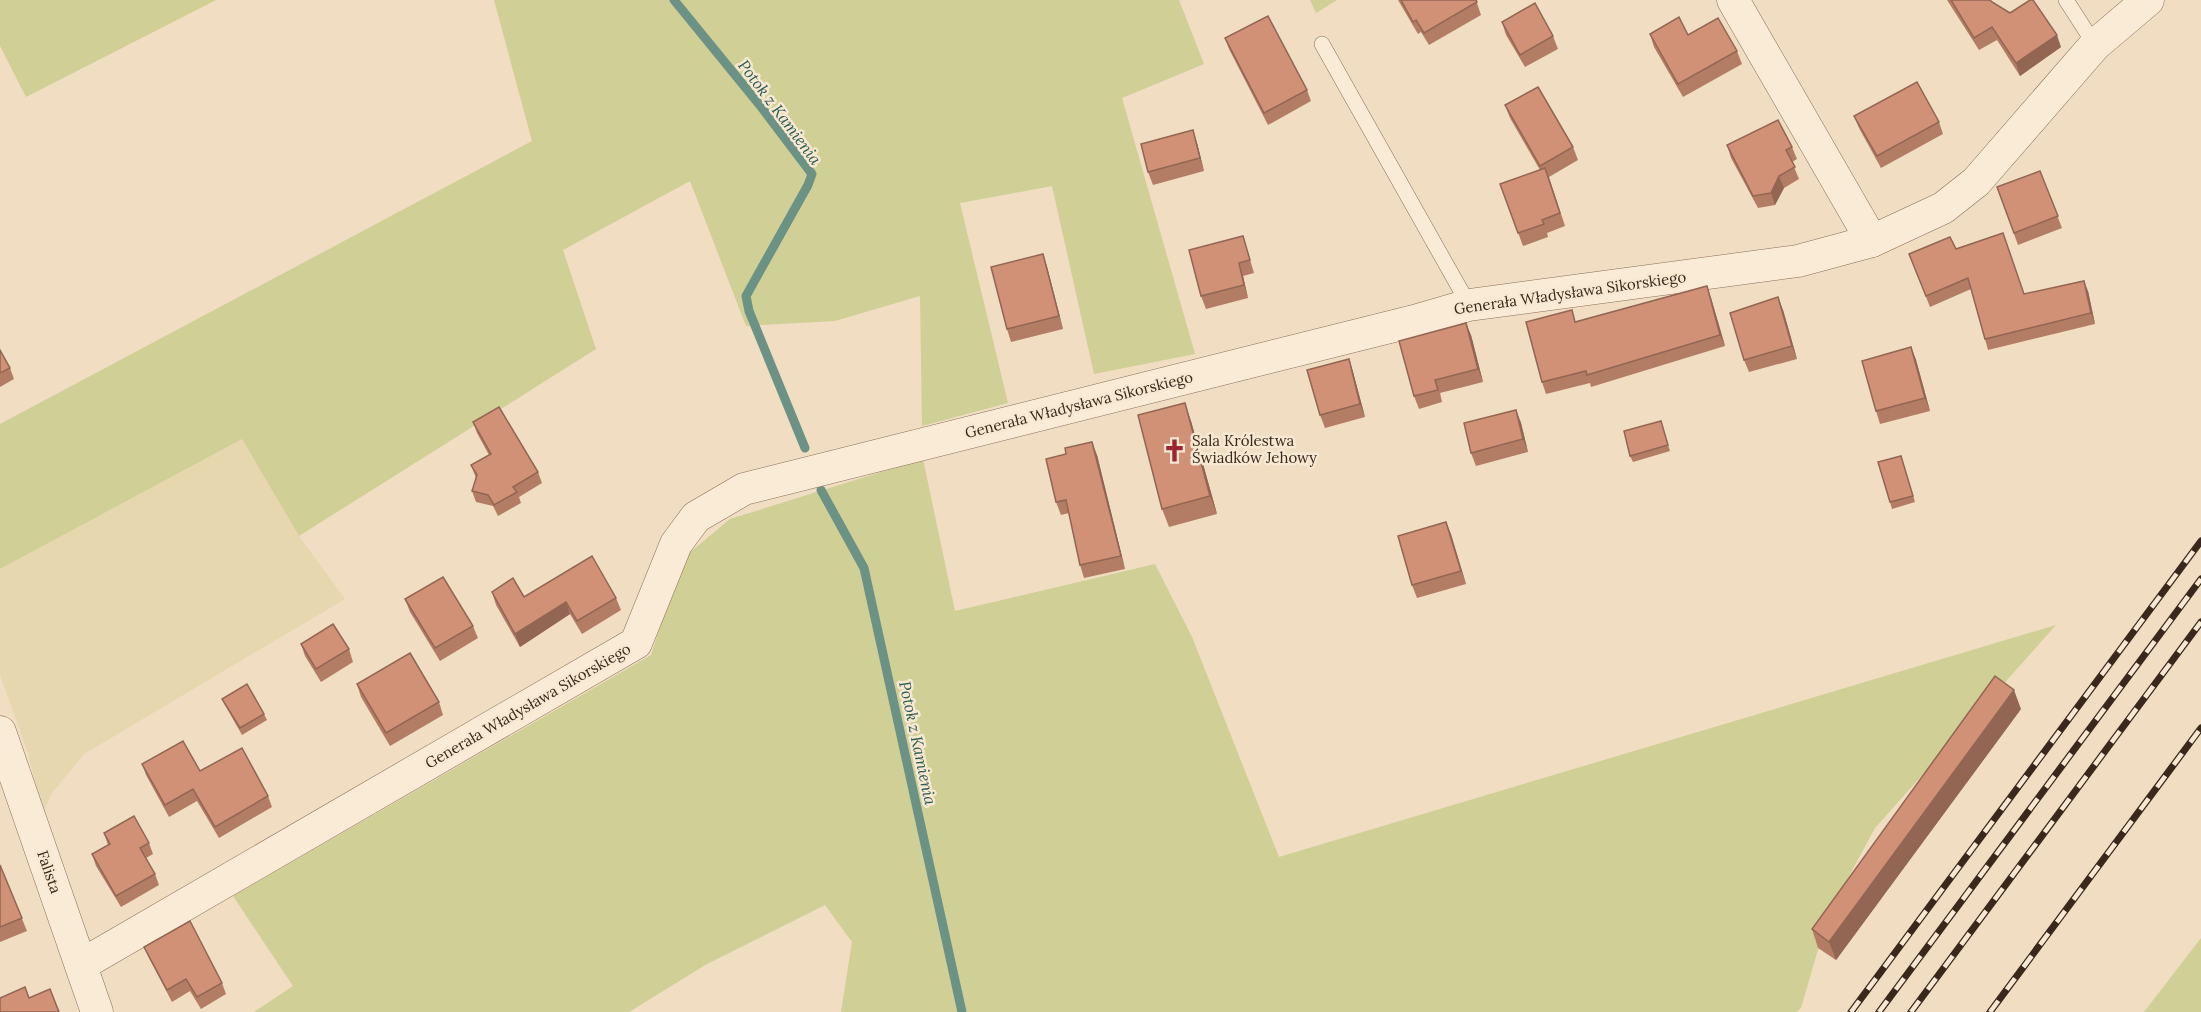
<svg xmlns="http://www.w3.org/2000/svg" width="2201" height="1012" viewBox="0 0 2201 1012" font-family="Lora,serif">
<style>
.farmland{fill:#e6d7af}
.green{fill:#cfcf96}
.lines{fill:none;stroke-linecap:round;stroke-linejoin:round}
.stream{stroke:#6b9284;stroke-width:9}
.lane-casing{stroke:#8b6e58;stroke-width:16}
.street-casing{stroke:#8b6e58;stroke-width:33}
.lane{stroke:#faebd6;stroke-width:15}
.street{stroke:#faebd6;stroke-width:32}
.rail-casing{stroke:#3a281d;stroke-width:7}
.rail{stroke:#f7e8d2;stroke-width:4.5;stroke-dasharray:14;stroke-linecap:butt}
.wall{fill:#b37d65}
.shaded-wall{fill:#926653}
.building{fill:#d09176;stroke:#926653;stroke-width:1.5}
.labels{text-anchor:middle;stroke-width:5;stroke-linejoin:round;paint-order:stroke}
.street-label{font-size:15px;fill:#3a281d;stroke:#f7e8d2}
.poi-label{font-size:15px;fill:#3a281d;stroke:#f7e8d2;text-anchor:start}
.water-label{font-size:16px;font-style:italic;fill:#2c5b52;stroke:#f7e8d2}
</style>
<rect width="100%" height="100%" fill="#f0ddc2"/>
<path class="farmland" d="M242 439 299 536 345 599 84 754 52 793 43 814 28 753 0 675V569Z"/>
<g class="green">
<path d="M0 0H216L26 97 0 46Z"/>
<path d="M494 0H1179L1204 64 1122 98 1195 354 1094 374 1052 186 960 203 1008 403 922 426 920 296 835 321 746 326 690 181 563 250 596 349 299 536 242 439 0 569V424L532 141Z"/>
<path d="M1310 0H1337L1316 13Z"/>
<path d="M923 459 955 611 1155 564 1192 637 1279 857 2056 625 1875 828 1828 915 1801 1008 1797 1012H841L852 942 825 905 707 964 629 1012H254L293 986 233 896 651 655 682 559 730 519Z"/>
<path d="M2201 938V1012H2144Z"/>
</g>
<g class="lines">
<g class="stream">
<path d="M674 0 762 108 812 174 808 185 746 296 749 311 805 448"/>
<path d="M821 490 864 568 962 1012"/>
</g>
<defs>
<g id="lane">
<path d="M2066 0 2095 45"/>
<path d="M1322 44 1469 305"/>
</g>
<g id="street">
<path d="M1733 0 1872 241"/>
<path d="M0 732 97 1012"/>
<path d="M81 965 636 643 676 544 696 517 744 489 1414 321 1469 305 1798 261 1872 241 1943 208 1976 182 2095 45 2148 0"/>
</g>
</defs>
<use href="#lane" class="lane-casing"/>
<use href="#street" class="street-casing"/>
<use href="#lane" class="lane"/>
<use href="#street" class="street"/>
<defs>
<g id="rail">
<path d="M1851 1012 2201 541"/>
<path d="M1879 1012 2201 579"/>
<path d="M1911 1012 2201 622"/>
<path d="M1990 1012 2201 728"/>
</g>
</defs>
<use href="#rail" class="rail-casing"/>
<use href="#rail" class="rail"/>
</g>
<g class="wall">
<path d="M1398 0H1476L1481 15 1429 45 1421 32 1418 34Z"/>
<path d="M1947 0H1990L1992 2 2061 47 2020 76 1997 40 1979 50Z"/>
<path d="M1502 22 1553 36 1558 49 1525 67 1506 35Z"/>
<path d="M1650 34 1688 35 1737 51 1742 64 1683 97 1654 47Z"/>
<path d="M1225 38 1307 90 1311 101 1268 125 1229 49Z"/>
<path d="M1505 105 1573 147 1578 160 1549 177 1565 226 1547 233 1548 237 1523 246 1500 184 1540 170 1510 118Z"/>
<path d="M1854 116 1939 122 1943 134 1881 168 1859 128Z"/>
<path d="M1197 143 1204 171 1153 185 1148 172Z"/>
<path d="M1727 145 1792 147 1797 159 1792 162 1799 179 1784 188 1775 205 1758 208 1731 158Z"/>
<path d="M2040 171 2062 228 2018 245 1997 187Z"/>
<path d="M1243 236 1254 273 1243 276 1248 298 1206 309 1201 296Z"/>
<path d="M1956 249 2024 294 2088 291 2095 324 1988 350 1985 339 1971 289 1930 307 1909 254Z"/>
<path d="M1043 254 1047 267 1063 329 1011 342 1007 329Z"/>
<path d="M1711 298 1725 346 1591 387 1590 383 1546 394 1542 382 1576 322Z"/>
<path d="M1783 310 1797 359 1749 372 1744 360Z"/>
<path d="M1471 335 1483 382 1440 393 1442 402 1419 409 1414 396Z"/>
<path d="M1911 347 1916 360 1930 411 1880 424 1876 411Z"/>
<path d="M0 350 10 368 14 379 0 387Z"/>
<path d="M1349 359 1353 372 1365 417 1325 428 1320 415Z"/>
<path d="M1516 410 1521 423 1528 452 1476 466 1471 453Z"/>
<path d="M1191 421 1217 514 1169 527 1162 509Z"/>
<path d="M473 422 538 472 542 483 519 497 521 503 498 516 493 506 476 502 472 491 476 478 471 465 489 455 477 433Z"/>
<path d="M1663 428 1670 451 1633 462 1630 456Z"/>
<path d="M1097 455 1125 569 1084 578 1080 565 1069 513 1061 515 1056 502Z"/>
<path d="M1901 456 1915 502 1892 509 1890 502Z"/>
<path d="M1446 522 1466 584 1417 598 1412 585Z"/>
<path d="M492 592 524 597 616 598 621 610 582 634 570 614 520 647 496 605Z"/>
<path d="M405 599 473 626 478 638 440 661 410 612Z"/>
<path d="M301 644 349 649 353 662 321 682 305 656Z"/>
<path d="M357 684 439 702 443 715 390 746 361 697Z"/>
<path d="M222 699 264 714 267 720 242 735 225 705Z"/>
<path d="M2021 709 1836 960 1818 948 1812 929Z"/>
<path d="M142 764 200 771 268 796 272 807 219 838 197 801 169 817 146 775Z"/>
<path d="M104 833 149 843 153 854 146 858 155 874 159 885 121 907 96 866 92 854 108 845Z"/>
<path d="M0 865 27 931 0 942Z"/>
<path d="M144 947 222 983 226 994 201 1009 190 991 172 1002 149 958Z"/>
</g>
<g class="shaded-wall">
<path d="M2057 35 2061 47 2020 76 2016 63Z"/>
<path d="M1193 130 1197 143 1204 171 1200 158Z"/>
<path d="M1779 176 1784 188 1775 205 1771 193Z"/>
<path d="M1043 254 1047 267 1063 329 1059 316Z"/>
<path d="M1239 263 1243 276 1248 298 1244 285Z"/>
<path d="M2084 281 2088 291 2095 324 2091 313Z"/>
<path d="M1707 286 1711 298 1725 346 1720 335Z"/>
<path d="M1778 297 1783 310 1797 359 1792 346Z"/>
<path d="M1466 323 1471 335 1483 382 1478 369Z"/>
<path d="M1911 347 1916 360 1930 411 1925 398Z"/>
<path d="M1349 359 1353 372 1365 417 1360 404Z"/>
<path d="M1185 403 1191 421 1217 514 1210 496Z"/>
<path d="M1516 410 1521 423 1528 452 1523 439Z"/>
<path d="M1092 442 1097 455 1125 569 1121 556Z"/>
<path d="M1446 522 1451 534 1466 584 1461 571Z"/>
<path d="M566 602 570 614 520 647 515 634Z"/>
<path d="M2014 690 2021 709 1836 960 1829 942Z"/>
</g>
<g class="building">
<path d="M1401 0H1476L1477 2 1424 33 1416 20 1413 22Z"/>
<path d="M1951 0H1990L1992 2 2010 13 2030 0H2033L2057 35 2016 63 1992 27 1974 38Z"/>
<path d="M1535 3 1553 36 1520 55 1502 22Z"/>
<path d="M1268 16 1307 90 1264 113 1225 38Z"/>
<path d="M1679 17 1688 35 1718 18 1737 51 1678 84 1650 34Z"/>
<path d="M1917 82 1939 122 1877 156 1854 116Z"/>
<path d="M1538 87 1573 147 1540 166 1505 105Z"/>
<path d="M1778 120 1792 147 1786 150 1795 167 1779 176 1771 193 1753 196 1727 145Z"/>
<path d="M1193 130 1200 158 1148 172 1141 144Z"/>
<path d="M1545 168 1560 213 1542 220 1544 224 1518 233 1500 184Z"/>
<path d="M2040 171 2058 216 2014 233 1997 187Z"/>
<path d="M2003 233 2024 294 2084 281 2091 313 1985 339 1968 278 1926 296 1909 254 1950 237 1956 249Z"/>
<path d="M1243 236 1250 260 1239 263 1244 285 1201 296 1189 250Z"/>
<path d="M1043 254 1059 316 1007 329 991 267Z"/>
<path d="M1707 286 1720 335 1587 375 1586 371 1542 382 1526 322 1572 310 1575 322Z"/>
<path d="M1778 297 1792 346 1744 360 1730 313Z"/>
<path d="M1466 323 1478 369 1435 380 1438 390 1414 396 1399 341Z"/>
<path d="M1911 347 1925 398 1876 411 1862 361Z"/>
<path d="M0 350 10 368 0 373Z"/>
<path d="M1349 359 1360 404 1320 415 1307 370Z"/>
<path d="M1185 403 1210 496 1162 509 1138 415Z"/>
<path d="M499 407 538 472 513 487 517 492 494 505 488 495 472 491 477 475 471 465 491 454 473 422Z"/>
<path d="M1516 410 1523 439 1471 453 1464 423Z"/>
<path d="M1661 421 1668 445 1630 456 1624 431Z"/>
<path d="M1092 442 1121 556 1080 565 1066 500 1056 502 1046 459 1066 454 1065 448Z"/>
<path d="M1901 456 1913 496 1890 502 1878 462Z"/>
<path d="M1446 522 1461 571 1412 585 1398 536Z"/>
<path d="M592 556 616 598 577 621 566 602 515 634 492 592 513 578 524 597Z"/>
<path d="M443 577 473 626 435 648 405 599Z"/>
<path d="M333 624 349 649 316 669 301 644Z"/>
<path d="M410 653 439 702 386 733 357 684Z"/>
<path d="M1995 676 2014 690 1829 942 1812 929Z"/>
<path d="M247 684 264 714 240 728 222 699Z"/>
<path d="M183 741 200 771 242 748 268 796 215 827 193 789 165 805 142 764Z"/>
<path d="M134 816 149 843 140 848 155 874 116 896 92 854 110 844 104 833Z"/>
<path d="M0 865 22 918 0 927Z"/>
<path d="M190 921 222 983 197 997 186 979 167 990 144 947Z"/>
<path d="M25 987 29 998 50 989 59 1012H0V998Z"/>
</g>
<defs>
<symbol id="church-bare" viewBox="-9 -9 18 18"><path d="M-1.2-6h2.4v3.5h3.3v2.4h-3.3V6h-2.4V-.1h-3.3v-2.4h3.3Z" fill="#9e2534" stroke="#f7e8d2" stroke-width="2.5" paint-order="stroke"/></symbol>
</defs>
<g fill-rule="evenodd">
<use href="#church-bare" x="1158" y="434" width="33" height="33"/>
</g>
<g class="labels">
<g class="street-label">
<text transform="translate(1570 293) rotate(-8)" y="5">Generała Władysława Sikorskiego</text>
<text transform="translate(1079 405) rotate(-14)" y="5">Generała Władysława Sikorskiego</text>
<text transform="translate(528 706) rotate(-30)" y="5">Generała Władysława Sikorskiego</text>
<text transform="translate(49 872) rotate(71)" y="5">Falista</text>
</g>
<g class="poi-label">
<text x="1192" y="446">Sala Królestwa<tspan x="1192" dy="17">Świadków Jehowy</tspan></text>
</g>
<g class="water-label">
<text transform="translate(780 112) rotate(53)" y="6">Potok z Kamienia</text>
<text transform="translate(918 743) rotate(78)" y="6">Potok z Kamienia</text>
</g>
</g>
</svg>
